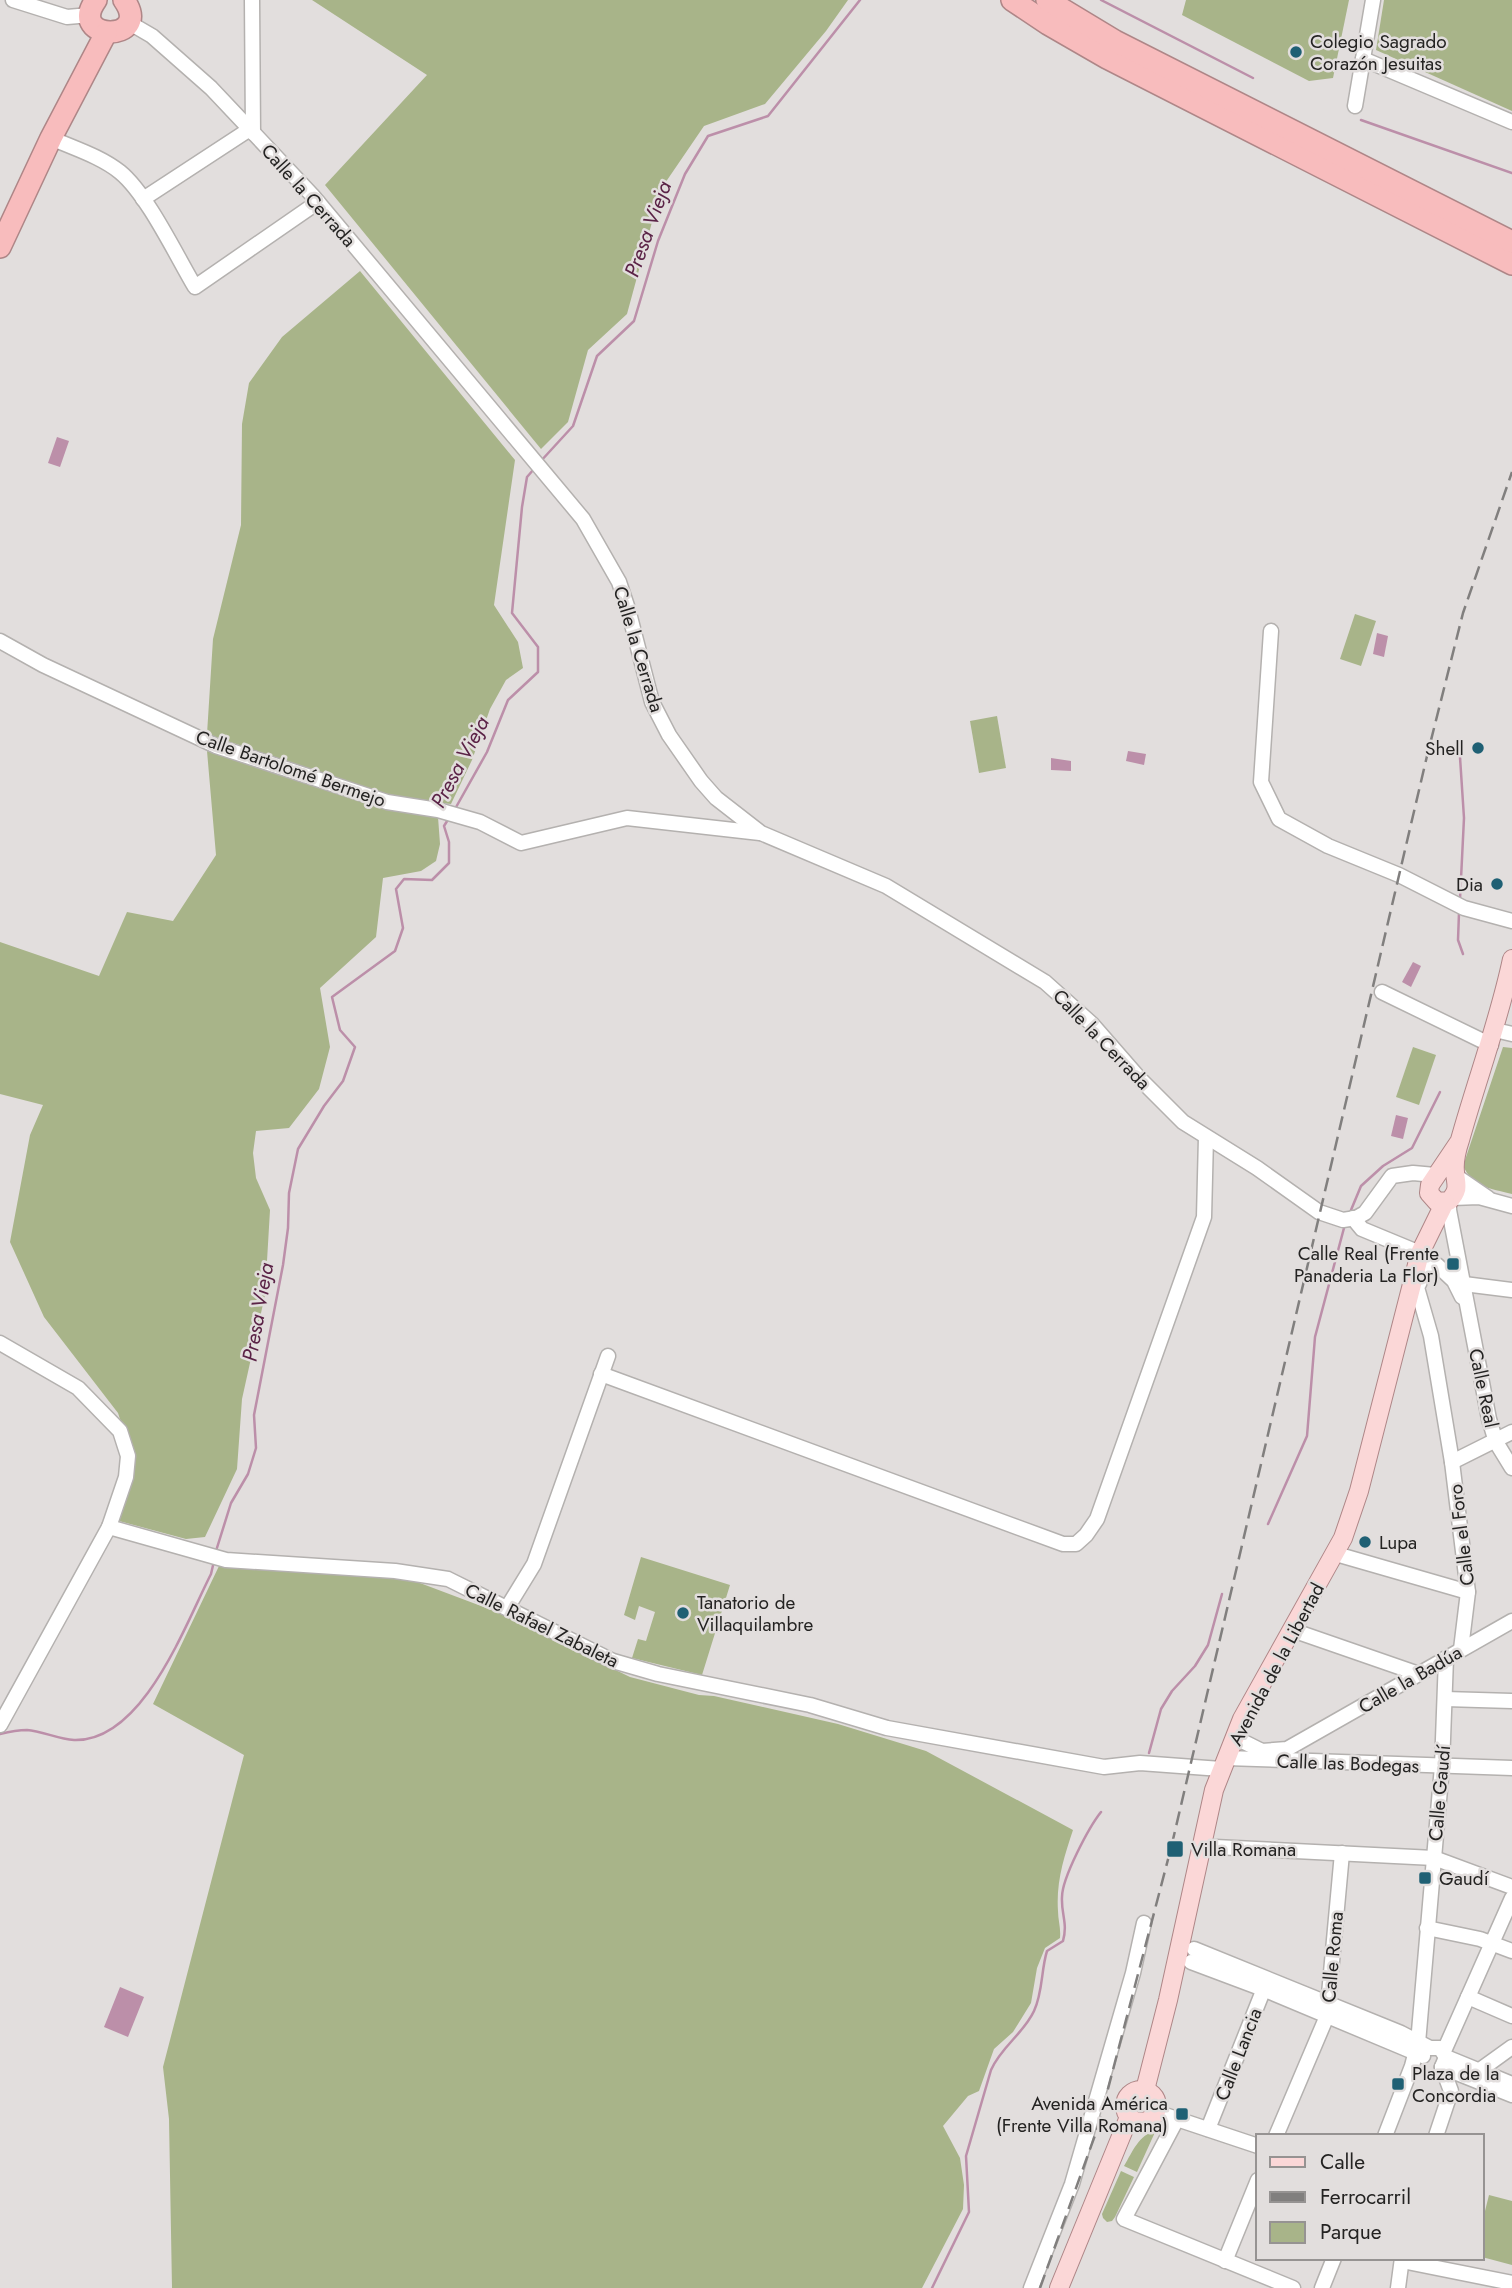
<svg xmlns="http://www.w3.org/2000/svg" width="1512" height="2288" viewBox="0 0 1512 2288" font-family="Jost,sans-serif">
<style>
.green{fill:#a8b489}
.water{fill:#bc8fa9}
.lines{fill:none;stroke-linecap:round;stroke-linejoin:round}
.stream{stroke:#bc8fa9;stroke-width:2.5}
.minor-casing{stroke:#b4b1af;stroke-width:17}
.major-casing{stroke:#ae8687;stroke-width:20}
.highway-casing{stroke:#ae8687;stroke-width:24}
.minor{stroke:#fff;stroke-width:14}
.major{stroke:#fbd7d7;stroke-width:18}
.highway{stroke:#f8bcbd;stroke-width:21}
.rail{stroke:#817f7e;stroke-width:2.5;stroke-dasharray:14 7;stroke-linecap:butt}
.poi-dot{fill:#1f6074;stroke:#e2dedd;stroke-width:2.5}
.labels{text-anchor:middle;stroke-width:5;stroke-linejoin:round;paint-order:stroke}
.poi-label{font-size:19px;fill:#242322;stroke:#e2dedd;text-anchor:start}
.street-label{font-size:19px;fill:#242322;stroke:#e2dedd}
.water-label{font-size:21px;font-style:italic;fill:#5b2347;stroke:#e2dedd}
</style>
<rect width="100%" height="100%" fill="#e2dedd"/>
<g class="green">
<path d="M312 0H848L826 31 765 104 704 126 661 189 627 314 588 350 568 422 541 449 325 185 427 75Z"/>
<path d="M1186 0H1349L1333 78 1309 81 1182 15Z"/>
<path d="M1384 0H1512V111L1376 50Z"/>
<path d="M360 271 515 460 494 605 518 642 523 668 506 680 490 709 472 760 451 804 409 800 363 787 207 734 213 639 241 525 242 424 249 383 282 337Z"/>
<path d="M1355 614 1376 621 1361 666 1340 659Z"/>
<path d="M997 716 1006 768 979 773 970 721Z"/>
<path d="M207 751 375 806 438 817 440 844 436 861 421 871 383 878 376 937 320 988 330 1047 319 1089 289 1128 256 1131 253 1153 256 1178 270 1210 265 1295 242 1399 237 1469 205 1537 186 1539 119 1521 135 1465 118 1413 44 1317 10 1242 30 1135 43 1105 0 1094V942L99 976 127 912 173 921 216 855Z"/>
<path d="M1413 1047 1436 1055 1419 1105 1396 1097Z"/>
<path d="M1503 1047 1512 1048V1194C1489 1188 1474 1188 1463 1166Z"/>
<path d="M641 1557 730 1585 702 1675 632 1658 638 1639 646 1641 655 1612 639 1606 635 1620 624 1615Z"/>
<path d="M219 1566 412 1580 497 1612 630 1677 699 1695 714 1696 838 1724 926 1751 1073 1830C1064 1857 1056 1882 1058 1911 1058 1920 1061 1928 1060 1938L1045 1948 1037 1968 1031 2003 1013 2032 994 2049 979 2091 968 2096 943 2126 960 2158 964 2185 963 2209 922 2288H172L169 2119 163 2067 244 1755 153 1704Z"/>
<path d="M1156 2130 1137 2172 1124 2166C1133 2151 1138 2136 1156 2130Z"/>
<path d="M1121 2171 1134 2177 1115 2217 1112 2221 1107 2222 1103 2218 1102 2214Z"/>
<path d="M1489 2195 1512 2201V2265L1482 2257V2223Z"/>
</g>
<g class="water">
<path d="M57 437 69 441 60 467 48 463Z"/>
<path d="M1377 633 1388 636 1384 657 1373 654Z"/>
<path d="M1128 751 1146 754 1144 765 1126 761Z"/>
<path d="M1051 758 1071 761V771L1051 770Z"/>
<path d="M1413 962 1421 966 1411 987 1402 982Z"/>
<path d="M1396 1115 1408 1118 1403 1139 1391 1136Z"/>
<path d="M120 1987 144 1997 128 2037 104 2027Z"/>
</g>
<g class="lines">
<g class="stream">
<path d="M1101 0 1253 78"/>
<path d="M1361 120 1512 173"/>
<path d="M540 462 573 426 597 356 634 321 658 241 685 174 708 136 768 116 860 0"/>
<path d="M1459 742 1464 818 1460 899"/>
<path d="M455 809 487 752 508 700 538 672V647L512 613 522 507 527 477 534 469"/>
<path d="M1459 913 1458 940 1463 954"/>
<path d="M1351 1210 1361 1186 1383 1166 1412 1148 1440 1092"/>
<path d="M1268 1524 1307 1436 1315 1337 1344 1228"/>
<path d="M216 1551 231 1503 248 1474 256 1448 254 1415 283 1265 288 1228 289 1193 298 1149 324 1106 343 1081 355 1047 340 1030 332 997 395 951 403 928 396 889 404 879 432 880 449 863V842L444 826 449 818"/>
<path d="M0 1734C8 1732 18 1730 27 1730 42 1731 58 1739 74 1740 143 1742 185 1625 211 1574L214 1561"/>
<path d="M1149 1753 1161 1709 1172 1691 1195 1666 1208 1645 1222 1594"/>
<path d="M932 2288 969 2212 966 2156 991 2070C1001 2047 1024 2033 1034 2011 1043 1992 1041 1970 1047 1951L1063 1941C1068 1923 1061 1914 1062 1897 1062 1878 1089 1827 1101 1812"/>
</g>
<defs>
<g id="minor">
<path d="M13 0 67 17 90 15"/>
<path d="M252 0 253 133"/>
<path d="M128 22 152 36 211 88 312 195 583 519 619 582 628 609 652 702 669 735 701 781 716 798 761 833 886 886 1045 982 1092 1024 1140 1079 1183 1122 1257 1168 1319 1212 1343 1220 1356 1218 1365 1213 1392 1176 1413 1173 1435 1175"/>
<path d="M1363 59 1512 122"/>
<path d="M1355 106 1373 0"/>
<path d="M51 138C73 148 100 156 120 172 147 194 176 255 195 287L318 202"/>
<path d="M143 199 250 129"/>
<path d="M1271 631 1261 782 1279 819 1328 846 1399 875 1464 908 1512 921"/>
<path d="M0 641 43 665 216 746 387 802 438 810 480 822 521 843 627 818 760 833"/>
<path d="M1382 992 1491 1045"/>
<path d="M1495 1030 1512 1034"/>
<path d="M1456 1176 1488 1198"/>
<path d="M1452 1198 1479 1197 1512 1206"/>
<path d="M1449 1201V1210L1489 1419 1496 1442 1512 1468"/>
<path d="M1353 1218 1362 1229 1420 1253"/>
<path d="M1412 1282 1418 1291 1431 1336 1452 1462 1468 1592 1461 1649"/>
<path d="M1419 1284 1424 1270 1437 1265 1454 1281 1462 1297"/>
<path d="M1464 1284 1512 1290"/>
<path d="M0 1343 78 1388 120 1431 128 1456 126 1477 109 1527 0 1725"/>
<path d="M601 1374 1063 1544H1076L1086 1535 1097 1519 1204 1217 1206 1137"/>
<path d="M1452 1462 1512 1432"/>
<path d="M109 1527 226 1560 395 1571 448 1579 613 1661 658 1674 810 1705 887 1728 1104 1767 1140 1763 1221 1769"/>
<path d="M1336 1554 1468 1592"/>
<path d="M507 1608 534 1564 608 1356"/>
<path d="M1292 1630 1419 1674"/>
<path d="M1445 1699 1512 1701"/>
<path d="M1234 1737 1262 1751 1287 1749 1512 1621"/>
<path d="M1226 1758 1512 1768"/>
<path d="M1215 1847 1434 1858 1512 1887"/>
<path d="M1427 1928 1480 1939 1512 1951"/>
<path d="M1194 1949 1401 2033 1430 2048H1440L1446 2057 1442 2067"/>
<path d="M1191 1962 1263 1989 1423 2056"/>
<path d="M1468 1997 1512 2016"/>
<path d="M1444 2051 1512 1898"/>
<path d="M1446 2057 1512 2084"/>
<path d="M1442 2067 1512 2095"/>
<path d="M1480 2070 1512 2047"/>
<path d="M1156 2112 1258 2146"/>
<path d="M1177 2119 1124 2219 1293 2288"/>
<path d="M1208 2129 1267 1981"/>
<path d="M1276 2136 1327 2016 1342 1853"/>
<path d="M1385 2136 1412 2066 1418 2043 1442 1766 1446 1658"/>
<path d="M1436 2136 1451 2091 1442 2067"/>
<path d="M1225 2261 1258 2180"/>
<path d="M1402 2261 1512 2283"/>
<path d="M1031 2288 1072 2184 1133 1973 1144 1923"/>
<path d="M1322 2288 1334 2258"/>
<path d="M1398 2288 1402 2258"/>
</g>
<g id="major">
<path d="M1459 1142 1430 1185 1429 1193 1437 1202 1449 1201C1460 1189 1456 1185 1455 1172 1454 1163 1457 1149 1460 1140 1477 1079 1499 1021 1512 959"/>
<circle cx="1141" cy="2106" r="16"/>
<path d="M1145 2090 1168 2000 1214 1790 1242 1719 1343 1538 1359 1491 1420 1253 1445 1202"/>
<path d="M1059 2288 1129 2117"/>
</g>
<g id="highway">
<path d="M96 0C66 42 154 43 124 0"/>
<path d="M1012 0 1048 24 1107 58 1512 264"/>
<path d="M1047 0 1115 41 1512 242"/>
<path d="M0 247 51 138 106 33"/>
</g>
</defs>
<use href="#minor" class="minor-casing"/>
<use href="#major" class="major-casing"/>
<use href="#highway" class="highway-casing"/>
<use href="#minor" class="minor"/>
<use href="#major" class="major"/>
<use href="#highway" class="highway"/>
<path class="rail" d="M1040 2288 1098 2127 1171 1848 1427 756 1463 613 1512 472"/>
</g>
<g class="poi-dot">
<circle cx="1296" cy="52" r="7"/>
<circle cx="1478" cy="748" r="7"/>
<circle cx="1497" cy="884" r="7"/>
<rect x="1446" y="1257" width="14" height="14" rx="3.5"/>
<circle cx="1365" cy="1542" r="7"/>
<circle cx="683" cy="1613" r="7"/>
<rect x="1166" y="1840" width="18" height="18" rx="3.5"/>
<rect x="1418" y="1871" width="14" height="14" rx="3.5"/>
<rect x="1391" y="2077" width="14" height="14" rx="3.5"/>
<rect x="1175" y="2107" width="14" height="14" rx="3.5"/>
</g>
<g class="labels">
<g class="poi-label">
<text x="1310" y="48">Colegio Sagrado<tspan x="1310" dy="22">Corazón Jesuitas</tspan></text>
<text x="1464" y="755" text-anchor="end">Shell</text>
<text x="1483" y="891" text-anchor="end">Dia</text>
<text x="1439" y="1260" text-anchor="end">Calle Real (Frente<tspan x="1439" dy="22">Panaderia La Flor)</tspan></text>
<text x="1379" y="1549">Lupa</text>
<text x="697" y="1609">Tanatorio de<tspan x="697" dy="22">Villaquilambre</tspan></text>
<text x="1191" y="1856">Villa Romana</text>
<text x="1439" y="1885">Gaudí</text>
<text x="1412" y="2080">Plaza de la<tspan x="1412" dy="22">Concordia</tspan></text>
<text x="1168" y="2110" text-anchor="end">Avenida América<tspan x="1168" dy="22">(Frente Villa Romana)</tspan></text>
</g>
<g class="street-label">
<text transform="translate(309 195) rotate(48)" y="7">Calle la Cerrada</text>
<text transform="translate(639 649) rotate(73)" y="7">Calle la Cerrada</text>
<text transform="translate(291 768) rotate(19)" y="7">Calle Bartolomé Bermejo</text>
<text transform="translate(1102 1039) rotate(46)" y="7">Calle la Cerrada</text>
<text transform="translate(1484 1388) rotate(78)" y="7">Calle Real</text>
<text transform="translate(1461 1535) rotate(-97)" y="7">Calle el Foro</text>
<text transform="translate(542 1625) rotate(26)" y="7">Calle Rafael Zabaleta</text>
<text transform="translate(1276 1664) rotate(-62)" y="7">Avenida de la Libertad</text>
<text transform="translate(1410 1679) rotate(-30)" y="7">Calle la Badúa</text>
<text transform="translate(1348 1763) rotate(2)" y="7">Calle las Bodegas</text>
<text transform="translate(1439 1793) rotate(-85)" y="7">Calle Gaudí</text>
<text transform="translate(1332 1957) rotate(-85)" y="7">Calle Roma</text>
<text transform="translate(1238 2054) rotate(-69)" y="7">Calle Lancia</text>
</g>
<g class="water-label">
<text transform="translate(648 229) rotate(-70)" y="7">Presa Vieja</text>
<text transform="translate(460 762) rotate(-62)" y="7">Presa Vieja</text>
<text transform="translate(258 1312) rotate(-80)" y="7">Presa Vieja</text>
</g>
</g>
<rect x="1256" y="2134" width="228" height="126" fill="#e2dedd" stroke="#969392" stroke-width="2"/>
<rect x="1270" y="2157" width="35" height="10" fill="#fbd7d7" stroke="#969392" stroke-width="2"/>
<text x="1320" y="2169" font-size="21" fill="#242322">Calle</text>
<rect x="1270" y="2192" width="35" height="10" fill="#817f7e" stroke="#969392" stroke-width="2"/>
<text x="1320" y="2204" font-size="21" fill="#242322">Ferrocarril</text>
<rect x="1270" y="2222" width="35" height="21" fill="#a8b489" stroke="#969392" stroke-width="2"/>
<text x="1320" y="2239" font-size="21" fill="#242322">Parque</text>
</svg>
